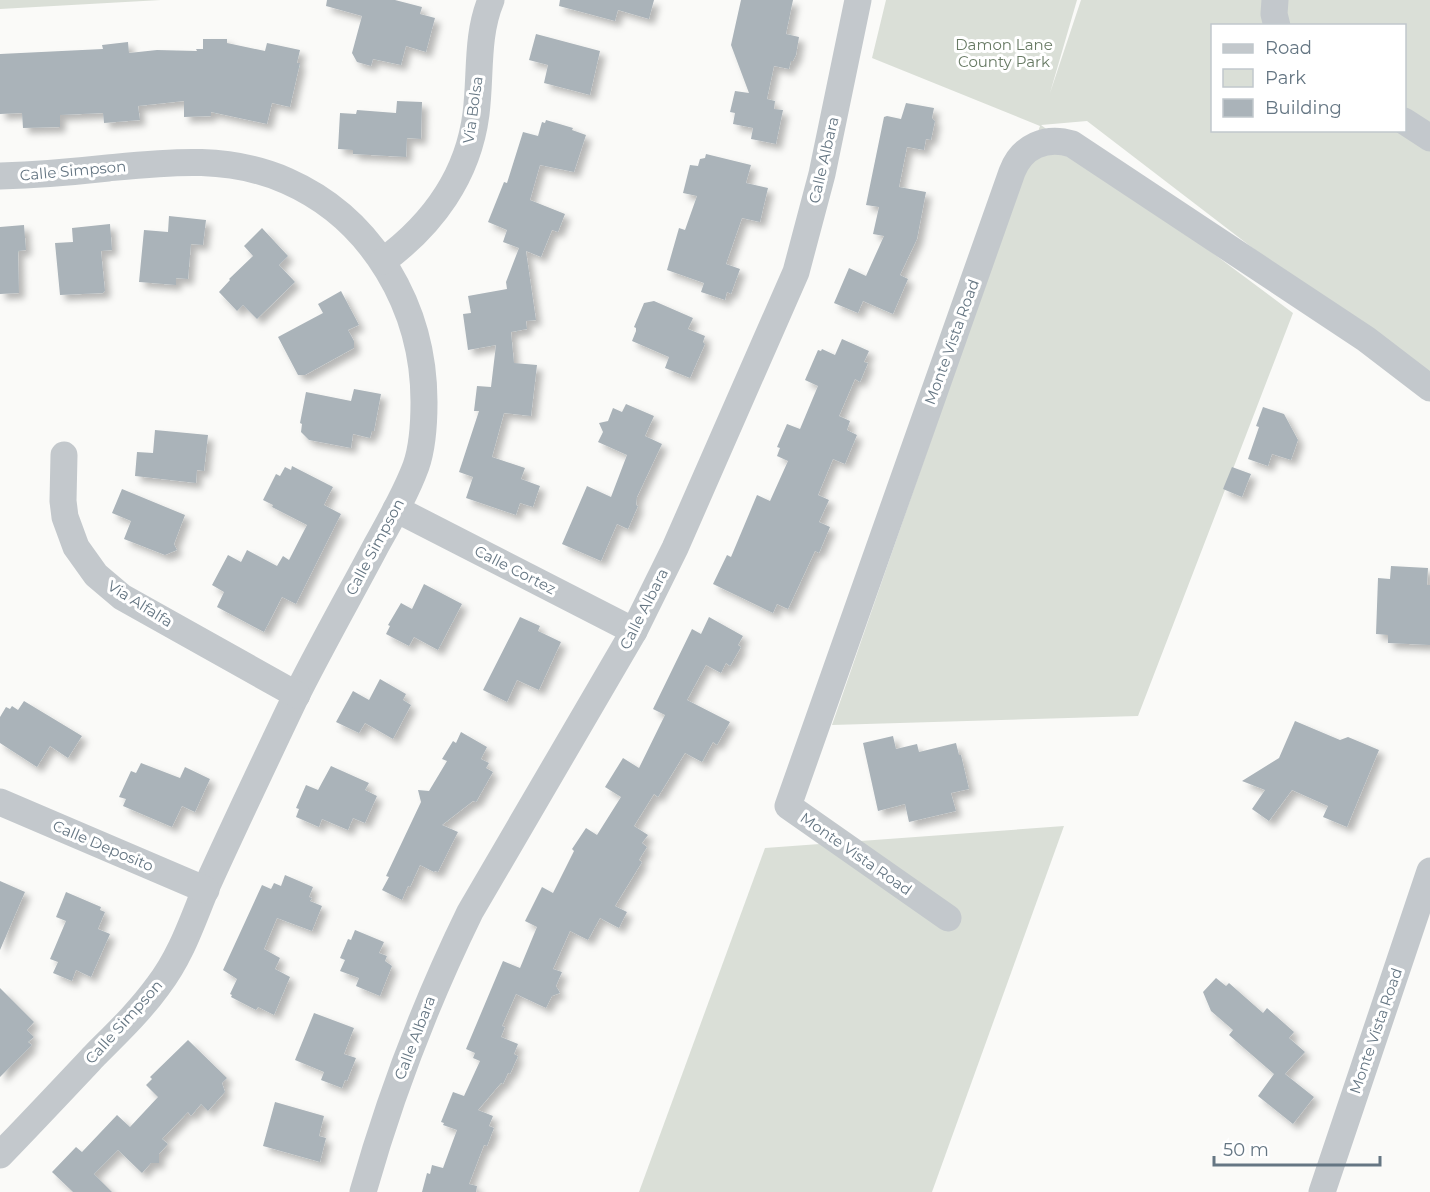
<svg xmlns="http://www.w3.org/2000/svg" width="1430" height="1192" viewBox="0 0 1430 1192" font-family="Montserrat,sans-serif">
<style>
.green{fill:#dadfd7;fill-rule:evenodd}
.building{fill:#aab3b9;filter:url(#shadow)}
.lines{fill:none;stroke-linecap:round;stroke-linejoin:round}
.street{stroke:#c3c8cc;stroke-width:27}
.labels{text-anchor:middle;stroke-width:6;stroke-linejoin:round;paint-order:stroke}
.park-label{font-size:15px;fill:#687a64;stroke:#fff}
.street-label{font-size:15px;fill:#657683;stroke:#fff}
</style>
<defs>
<filter id="shadow"><feDropShadow dx="5.5" dy="5.5" stdDeviation="3" flood-color="#0004"/></filter>
</defs>
<rect width="100%" height="100%" fill="#fafaf8"/>
<g class="green">
<path d="M0 0H161L0 9Z"/>
<path d="M886 0H1077L1050 93 1081 0H1430V384L1087 121 1041 125 1293 313 1138 716 832 725 1040 126 872 58ZM1212 26H1404V130H1212Z"/>
<path d="M1064 826 932 1192H639L765 848Z"/>
</g>
<g class="building">
<path d="M327 0H395L422 7 420 14 435 18 426 52 406 46 401 65 373 59 371 66 357 62 352 53 362 16 326 6Z"/>
<path d="M560 0H654L649 19 618 10 615 21 559 6Z"/>
<path d="M741 0H793L786 34 799 37 796 55 793 61H791L789 69 774 66 767 99 775 101 774 109 783 110 776 144 751 139 753 128 733 124 735 113 730 112 735 91 749 93 731 45Z"/>
<path d="M536 34 600 51 590 95 544 83 548 65 529 60Z"/>
<path d="M203 39H227V43L265 51 267 43 300 50 297 63H300L290 107 272 103 267 124 211 112V116L184 117V101L138 106 140 120 104 123 103 113 60 115V127L23 128 22 113 0 114V54L103 49 102 45 128 42 129 53 157 50 197 51 196 49H203Z"/>
<path d="M397 101 422 102 421 139 407 138 406 157 353 154V150L338 149 340 113 356 114 357 110 396 113Z"/>
<path d="M906 103 934 108 932 118 935 121 931 140 926 139 924 150 907 147 899 187 926 192 917 239 900 275 908 279 893 314 863 301 858 313 834 303 849 268 866 276 884 236 873 234 879 207 866 205 884 117 887 116 901 119Z"/>
<path d="M546 120 573 128 572 130 586 135 574 172 540 165 530 200 565 214 558 232 552 230 541 257 526 251 536 320 526 321 527 329 511 332 514 363 537 365 531 416 504 413 492 457 525 468 521 479 540 486 533 507 520 503 516 515 466 498 473 477 459 472 479 411H474L477 386 491 387 496 345 468 350 463 314 471 313 468 296 507 289 506 282 519 248 503 242 507 230 488 222 504 182 507 183 523 132 538 136 542 122 545 123Z"/>
<path d="M706 154 751 165 746 183 768 188 760 222 742 218 726 264 740 269 731 294 727 292 725 300 701 292 704 283 667 270 679 228 685 230 697 196 683 193 690 165 698 166 700 159 705 158Z"/>
<path d="M169 216 206 220 203 245 191 244 188 279 176 278V285L139 282 144 230 168 232Z"/>
<path d="M110 224 112 250 101 251 105 291 103 293 60 295 55 243 73 242 72 228Z"/>
<path d="M24 225 26 250 18 251 19 293 0 294V227Z"/>
<path d="M262 228 288 256 279 265 295 282 257 319 243 305 237 311 219 292 230 280 229 279 253 256 244 246Z"/>
<path d="M341 291 359 325 348 330 354 341V348L305 375H298L278 337 323 313 318 304Z"/>
<path d="M654 301 693 318 688 329 705 336 703 342 705 344 690 378 665 368 669 357 632 341 636 331V328L634 327 644 303Z"/>
<path d="M842 339 869 351 864 362 868 363 860 382 855 379 839 416 850 421 847 430 857 435 845 464 833 459 818 495 829 500 819 522 830 527 819 553 815 551 788 609 777 604 773 613 713 584 727 555 731 557 757 495 770 501 788 461 777 456 780 448 777 447 787 424 800 429 818 386 805 380 818 350 821 351 822 349 835 355Z"/>
<path d="M354 389 381 394 374 431H372L370 438 353 434 351 448 309 440 301 432 302 424 300 423 306 392 351 401Z"/>
<path d="M626 404 654 416 645 436 662 444 637 497 636 505 638 506 628 529 617 524 601 561 562 544 587 486 611 497 627 455 598 442 603 432 599 423 608 421 613 408 622 412Z"/>
<path d="M1263 407 1284 414 1298 440 1291 460 1272 454 1268 466 1248 459 1259 427 1256 426Z"/>
<path d="M155 430 208 435 204 471 197 470 196 483 135 476 137 452 153 453Z"/>
<path d="M292 466 333 487 324 505 341 514 296 604 282 597 264 632 217 607 224 592 212 585 228 555 241 562 247 550 277 566 283 556 289 560 307 525 272 507 273 505 263 500 276 474 280 476 285 467 291 470Z"/>
<path d="M1232 467 1251 474 1242 497 1223 489Z"/>
<path d="M122 489 185 515 174 544 177 550 165 555 124 539 131 521 112 513Z"/>
<path d="M1391 566 1428 568 1427 585H1430V645L1388 643V635L1376 634 1378 578 1390 579Z"/>
<path d="M424 584 462 604 438 650 414 637 409 646 386 634 390 626 388 625 401 603 412 609Z"/>
<path d="M520 617 540 626 538 631 561 642 539 690 517 680 507 702 483 690Z"/>
<path d="M709 617 743 636 738 645 741 647 730 666 726 663 721 673 706 665 687 700 730 722 717 745 713 742 702 762 685 753 658 797 654 794 634 826 648 835 642 843 647 847 639 860 642 862 615 906 627 912 619 928 600 918 588 940 570 931 553 969 562 972 556 986 560 993 552 996 546 1008 516 994 502 1026 505 1027 501 1037 518 1044 514 1054 518 1056 510 1074 508 1073 503 1084 501 1083 478 1110 493 1116 489 1126 494 1128 487 1146 484 1145 469 1184 477 1186 476 1192H422L427 1173 430 1174 432 1165 443 1168 457 1130 443 1125 444 1123 441 1122 453 1092 464 1096 480 1061 473 1058 475 1053 466 1049 503 961 520 968 537 927 525 921 542 887 553 893 574 851 572 849 586 828 597 835 621 797 605 787 623 758 639 768 665 715 653 709 692 629 701 634Z"/>
<path d="M380 679 406 694 403 700 411 705 393 739 365 723 359 733 336 722 353 691 369 700Z"/>
<path d="M24 701 82 736 68 758 50 746 37 767 0 743V717L6 707 10 709 12 706 18 710Z"/>
<path d="M1295 721 1340 740 1348 737 1379 750 1347 827 1323 817 1328 806 1292 790 1269 821 1252 809 1265 790 1242 781 1279 758Z"/>
<path d="M461 732 487 747 481 759 489 763 486 768 493 772 476 802 473 801 442 825 458 832 438 872 435 871 434 872 420 865 410 887 408 886 402 900 382 890 389 877 386 876 421 802 418 790 429 791 447 761 442 759 453 741 456 743Z"/>
<path d="M893 736 896 749 917 744 919 752 956 743 959 755H961L969 789 951 793 956 811 909 822 905 804 878 811 863 743Z"/>
<path d="M141 763 180 778 185 767 210 779 195 812 182 806 172 827 123 806 126 799 119 797 131 771 136 773Z"/>
<path d="M331 766 369 783 365 790 377 796 365 823 353 818 348 830 322 819 319 827 296 817 299 809 296 808 306 785 318 790Z"/>
<path d="M285 875 313 887 309 897 312 898 310 901 322 906 312 931 277 918 264 949 280 958 275 969 290 977 274 1015 258 1007 256 1010 231 997 232 995 230 994 237 979 223 970 262 885 271 889 274 883 281 886Z"/>
<path d="M0 881 25 892 0 950Z"/>
<path d="M66 892 101 907 100 910 105 912 98 929 110 934 91 977 76 970 72 981 53 973 58 962 50 959 66 921 56 917Z"/>
<path d="M355 930 384 942 379 953 387 956 385 961 392 966 380 996 356 986 359 978 340 971 345 960 340 958 348 939 351 940Z"/>
<path d="M1216 978 1226 986 1229 983 1263 1013 1267 1008 1294 1032 1289 1038 1305 1052 1285 1074 1314 1097 1293 1124 1258 1096 1274 1074 1229 1035 1233 1030 1211 1011 1203 992Z"/>
<path d="M0 988 34 1022 27 1030 34 1037 28 1042 32 1045 0 1077Z"/>
<path d="M314 1013 354 1028 344 1054 356 1058 347 1081 345 1080 342 1088 321 1080 324 1072 295 1060Z"/>
<path d="M188 1040 227 1078 222 1083 225 1092 208 1111 201 1104 191 1116 188 1112 162 1139 168 1144 159 1154V1163H151L142 1173 118 1150 94 1174 112 1192H73L52 1172 76 1147 82 1152 117 1115 130 1127 158 1097 146 1085 152 1079 150 1077Z"/>
<path d="M275 1102 324 1116 319 1136 326 1138 320 1162 263 1146Z"/>
</g>
<g class="lines">
<g class="street">
<path d="M1275 0 1274 14 1277 26"/>
<path d="M1404 121 1430 138"/>
<path d="M0 176C36 175 72 172 108 168 169 162 229 155 287 181 373 219 424 308 424 402 424 422 423 446 416 466 406 493 391 519 377 544 350 595 321 646 295 698 265 761 235 824 206 888 192 922 181 956 158 986 140 1011 117 1033 95 1055 63 1089 32 1122 0 1155"/>
<path d="M383 261C432 225 468 176 476 114 481 75 476 36 491 0"/>
<path d="M64 455 63 501 65 517 76 547 96 575 122 597 297 695"/>
<path d="M396 509 634 631"/>
<path d="M0 802 206 890"/>
<path d="M948 918 788 806 1012 172C1022 146 1046 136 1072 144L1366 339 1430 388"/>
<path d="M363 1192C390 1096 426 1002 470 912L634 631 675 548 796 272 822 174 858 0"/>
<path d="M1322 1192 1430 871"/>
</g>
</g>
<g class="labels">
<g class="park-label">
<text x="1004" y="50">Damon Lane<tspan x="1004" dy="17">County Park</tspan></text>
</g>
<g class="street-label">
<text transform="translate(473 110) rotate(-82)" y="5">Via Bolsa</text>
<text transform="translate(824 160) rotate(-77)" y="5">Calle Albara</text>
<text transform="translate(73 171) rotate(-5)" y="5">Calle Simpson</text>
<text transform="translate(952 342) rotate(-70)" y="5">Monte Vista Road</text>
<text transform="translate(375 547) rotate(-62)" y="5">Calle Simpson</text>
<text transform="translate(515 570) rotate(27)" y="5">Calle Cortez</text>
<text transform="translate(140 604) rotate(32)" y="5">Via Alfalfa</text>
<text transform="translate(644 609) rotate(-63)" y="5">Calle Albara</text>
<text transform="translate(103 846) rotate(23)" y="5">Calle Deposito</text>
<text transform="translate(856 854) rotate(35)" y="5">Monte Vista Road</text>
<text transform="translate(124 1022) rotate(-48)" y="5">Calle Simpson</text>
<text transform="translate(1376 1031) rotate(-71)" y="5">Monte Vista Road</text>
<text transform="translate(415 1038) rotate(-69)" y="5">Calle Albara</text>
</g>
</g>
<rect x="1211" y="24" width="195" height="108" fill="#ffffff" stroke="#c1c8cd" stroke-width="1.5"/>
<rect x="1223" y="44" width="30" height="9" fill="#c3c8cc" stroke="#c1c8cd" stroke-width="1.5"/>
<text x="1265" y="54" font-size="18" fill="#657683">Road</text>
<rect x="1223" y="69" width="30" height="18" fill="#dadfd7" stroke="#c1c8cd" stroke-width="1.5"/>
<text x="1265" y="84" font-size="18" fill="#657683">Park</text>
<rect x="1223" y="99" width="30" height="18" fill="#aab3b9" stroke="#c1c8cd" stroke-width="1.5"/>
<text x="1265" y="114" font-size="18" fill="#657683">Building</text>
<path d="M1214 1156v9h166v-9" fill="none" stroke="#657683" stroke-width="3"/>
<text x="1223" y="1156" font-size="18" fill="#657683" stroke="#ffffff" stroke-width="4.5" paint-order="stroke">50 m</text>
</svg>
